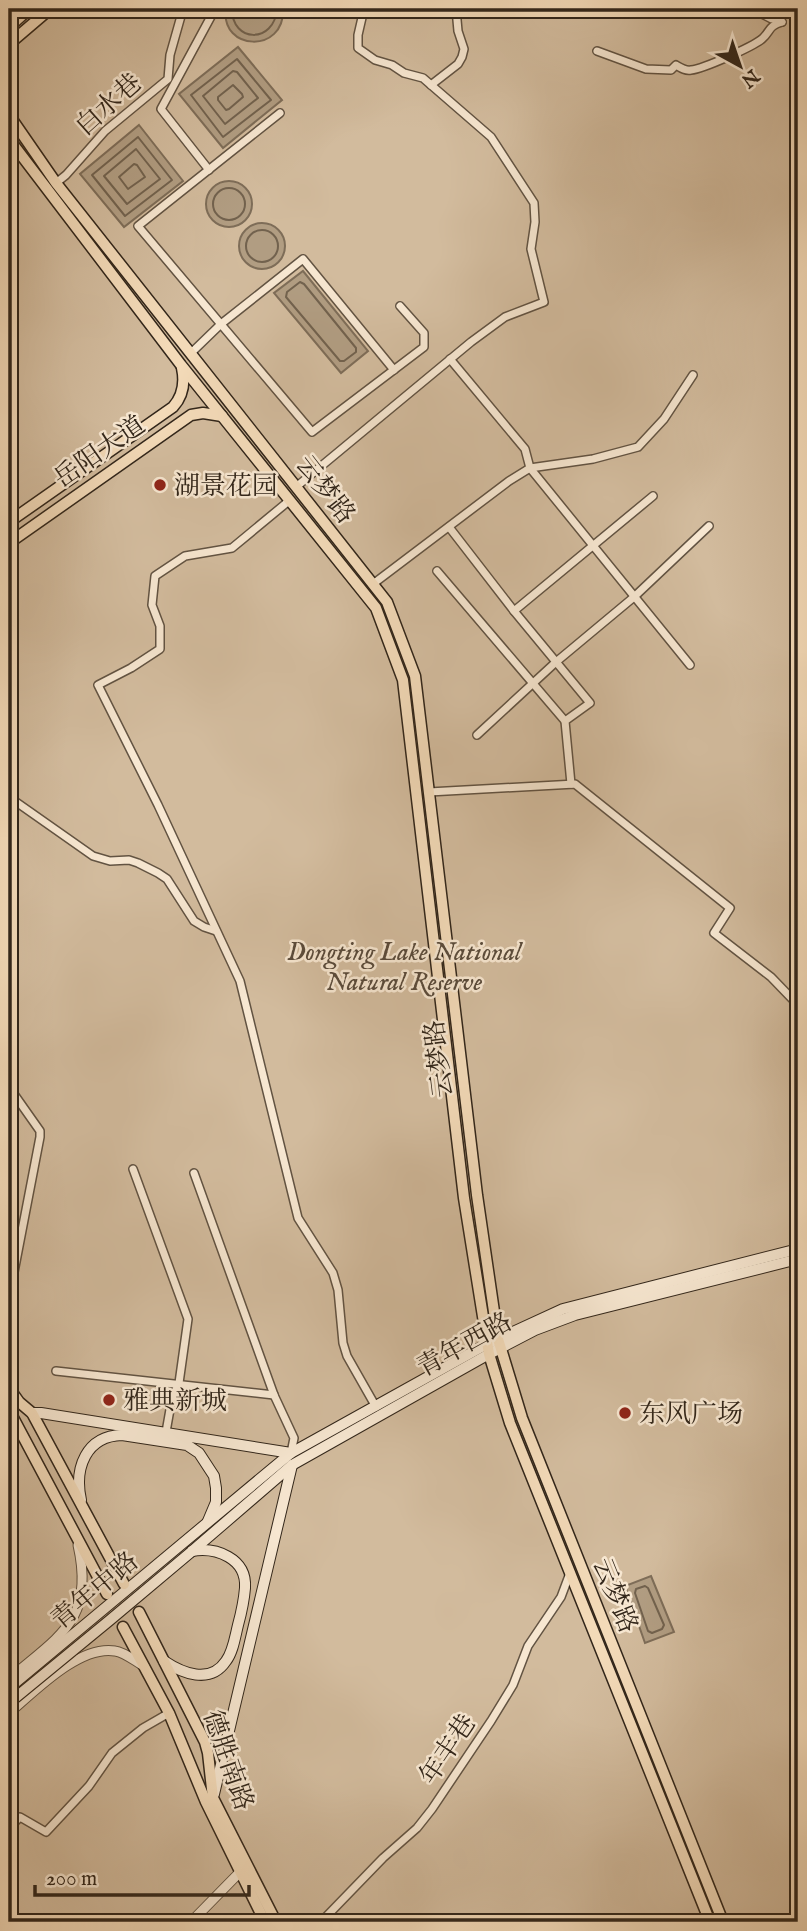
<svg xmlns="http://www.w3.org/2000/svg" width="807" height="1931" viewBox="0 0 807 1931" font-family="'IM FELL English','Noto Serif SC',serif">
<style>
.green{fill:#d2bb9d;stroke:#82705c;stroke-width:2}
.water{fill:#b19d82;stroke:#7e6d58;stroke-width:2}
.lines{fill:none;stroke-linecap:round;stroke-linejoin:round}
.shore{stroke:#72624e;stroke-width:2}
.primary-tunnel{stroke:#ccb698;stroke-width:10;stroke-dasharray:10 5;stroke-linecap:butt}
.minor-casing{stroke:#625342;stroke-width:10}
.tertiary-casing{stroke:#625342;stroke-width:11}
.secondary-casing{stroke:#32261a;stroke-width:12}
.primary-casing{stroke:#32261a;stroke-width:13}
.minor{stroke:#f7e7d1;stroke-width:7}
.tertiary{stroke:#f7e7d1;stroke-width:9}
.secondary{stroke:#f7e7d1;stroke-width:10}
.primary{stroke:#f3dab8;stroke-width:10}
.rail-casing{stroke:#32261a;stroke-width:4.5}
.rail{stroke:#f7e7d1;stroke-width:2;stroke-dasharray:5;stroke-linecap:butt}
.secondary-bridge-casing{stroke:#32261a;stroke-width:12;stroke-linecap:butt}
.secondary-bridge{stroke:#f7e7d1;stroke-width:10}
.poi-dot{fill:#8f2418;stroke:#f7e7d1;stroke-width:2.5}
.labels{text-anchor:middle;stroke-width:5;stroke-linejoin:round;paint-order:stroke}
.street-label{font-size:26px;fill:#32261a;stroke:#f7e7d1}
.poi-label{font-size:26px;fill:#32261a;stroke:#f7e7d1;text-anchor:start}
.park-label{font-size:26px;font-style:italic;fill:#5a4b3b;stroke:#f7e7d1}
</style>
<rect width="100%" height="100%" fill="#f3dab8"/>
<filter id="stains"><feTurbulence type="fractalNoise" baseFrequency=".00286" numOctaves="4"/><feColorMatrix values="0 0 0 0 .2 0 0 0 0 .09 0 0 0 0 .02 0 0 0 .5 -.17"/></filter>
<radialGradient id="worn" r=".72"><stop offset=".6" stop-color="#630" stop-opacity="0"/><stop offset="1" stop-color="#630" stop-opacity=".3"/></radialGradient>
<rect class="green" x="9" y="9" width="789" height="1913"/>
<g class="water">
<path d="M226 9H283C285 54 220 51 226 9Z"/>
<path d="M238 47 282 100 223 148 179 94Z"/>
<path d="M139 125 183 181 124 227 80 174Z"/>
<circle cx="229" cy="204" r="23"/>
<circle cx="262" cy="246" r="23"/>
<path d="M303 271 368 351 341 373 274 293Z"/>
<path d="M651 1576 674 1632 645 1643 625 1586Z"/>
</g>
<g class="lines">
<g class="shore">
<path d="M232 9C232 43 274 44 277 9"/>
<path d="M237 59 271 100 223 137 191 95Z"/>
<path d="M233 71 237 72 258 98 225 124 203 96Z"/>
<path d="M233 85 242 94 243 97 229 109 226 110 218 100V97Z"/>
<path d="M138 137 172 180 125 216 92 175Z"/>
<path d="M136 149 160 179 127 204 104 176Z"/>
<path d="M134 164 137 165 145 177 128 189 119 177Z"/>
<circle cx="229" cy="204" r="16"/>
<circle cx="262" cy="246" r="16"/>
<path d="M300 282 304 284 356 348V352L344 361H340L286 297 287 292Z"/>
<path d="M645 1586 648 1588 664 1625 662 1629 652 1633 648 1631 635 1593 636 1589Z"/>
</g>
<path class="primary-tunnel" d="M108 1596 123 1627"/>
<defs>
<g id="minor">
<path d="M752 9 772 19 782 22"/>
<path d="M597 51 646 69 671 70 676 65C681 68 685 71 691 70 703 69 752 47 762 39 771 31 768 26 782 22"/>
<path d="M431 85 458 64 462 57 464 49 458 31 456 9"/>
<path d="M280 113 138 226 312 432 424 347V333L400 306"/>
<path d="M209 170 161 109 215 9"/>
<path d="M56 183 66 175 105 131 168 79 170 55 183 9"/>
<path d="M190 354 221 324 303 259 394 370"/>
<path d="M450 359 525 449 530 468 690 665"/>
<path d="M296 487 471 342 505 317 544 302 531 249 535 222 534 203 491 137 423 78 404 73 392 65 375 60 358 48V35L364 9"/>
<path d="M290 500 232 548 185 556 155 576 152 605 160 626V649L131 668 98 685 158 805 240 981 298 1218 333 1273 338 1290 343 1343 347 1356 376 1407"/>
<path d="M449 527 514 611 590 703 565 721 571 784"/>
<path d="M437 571 565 721"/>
<path d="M373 584 509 481 530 468 593 459 638 447 664 419 693 375"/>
<path d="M514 611 653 496"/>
<path d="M477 735 556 662 634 597 709 526"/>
<path d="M429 792 575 784 730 908 714 933 771 977 798 1005"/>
<path d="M9 797 93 856 110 861 129 860 138 863 158 873 167 879 194 921 204 927 216 931"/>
<path d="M9 1087 40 1131V1137L9 1298"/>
<path d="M133 1169 188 1319 179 1383 172 1398 166 1432"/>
<path d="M194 1173 274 1395 294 1438 291 1453"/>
<path d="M56 1371 274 1395"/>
<path d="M9 1828 20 1817 46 1832 89 1786 112 1753 143 1728 169 1713"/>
<path d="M321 1922 383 1858 417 1828 432 1809 491 1721 513 1685 528 1646 561 1597 570 1573"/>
</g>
<g id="tertiary">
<path d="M9 1679C60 1635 95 1620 78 1545"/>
<path d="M9 1713C35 1691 79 1645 115 1651 124 1652 135 1661 144 1666"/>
<path d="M191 1922 240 1872"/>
</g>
<g id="secondary">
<path d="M32 1413H41L291 1453"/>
<path d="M81 1500C74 1468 86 1436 122 1435L187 1445 199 1453 214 1476 216 1488V1502L208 1521"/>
<path d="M191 1552 292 1465 489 1354 535 1330 575 1315 798 1259"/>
<path d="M164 1661C182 1673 210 1685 226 1661 233 1652 235 1637 238 1625 241 1614 244 1600 245 1588 247 1558 216 1547 192 1551"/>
<path d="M9 1688 291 1453 487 1344 563 1309 798 1249"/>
<path d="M214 1794 292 1465"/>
</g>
<g id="primary">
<path d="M9 27 29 9"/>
<path d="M9 44 50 9"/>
<path d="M9 115 56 183 387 602 415 676 477 1195 498 1339 522 1418 723 1922"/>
<path d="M9 139 181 365 376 608 403 680 464 1198 489 1354 510 1423 710 1922"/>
<path d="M9 522 173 407C183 396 185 382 182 368"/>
<path d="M9 543 191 415 203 413 222 416"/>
<path d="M9 1388 19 1402 32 1413 124 1584"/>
<path d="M9 1410 107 1594"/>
<path d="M139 1612 205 1742 208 1753 213 1798 276 1922"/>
<path d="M123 1627 169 1713 206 1802 265 1922"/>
</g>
</defs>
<use href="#minor" class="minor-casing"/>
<use href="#tertiary" class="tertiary-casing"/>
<use href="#secondary" class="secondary-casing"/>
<use href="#primary" class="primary-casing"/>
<use href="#minor" class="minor"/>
<use href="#tertiary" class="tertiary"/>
<use href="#secondary" class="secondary"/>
<use href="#primary" class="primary"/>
<defs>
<path id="rail" d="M795 9 798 22"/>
</defs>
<use href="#rail" class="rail-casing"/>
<use href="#rail" class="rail"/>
<defs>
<path id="secondary-bridge" d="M9 1703 110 1620 191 1552"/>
</defs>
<use href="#secondary-bridge" class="secondary-bridge-casing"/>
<use href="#secondary-bridge" class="secondary-bridge"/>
</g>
<g class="poi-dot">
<circle cx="160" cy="485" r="7"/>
<circle cx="109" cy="1400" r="7"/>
<circle cx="625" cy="1413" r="7"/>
</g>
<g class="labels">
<g class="street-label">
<text transform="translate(108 104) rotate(-42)" y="9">白水巷</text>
<text transform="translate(99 451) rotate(-35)" y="9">岳阳大道</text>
<text transform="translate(326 489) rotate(52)" y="9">云梦路</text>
<text transform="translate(438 1059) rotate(-97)" y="9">云梦路</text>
<text transform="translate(464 1344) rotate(-29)" y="9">青年西路</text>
<text transform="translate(94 1590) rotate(-40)" y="9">青年中路</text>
<text transform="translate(616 1595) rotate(68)" y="9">云梦路</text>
<text transform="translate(447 1749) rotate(-56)" y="9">年丰巷</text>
<text transform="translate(229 1760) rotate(71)" y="9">德胜南路</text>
</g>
<g class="poi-label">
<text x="174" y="494">湖景花园</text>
<text x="123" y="1409">雅典新城</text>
<text x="639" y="1422">东风广场</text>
</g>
<g class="park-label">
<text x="404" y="960">Dongting Lake National<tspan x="404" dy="30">Natural Reserve</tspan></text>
</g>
</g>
<rect width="807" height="1931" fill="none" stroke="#f3dab8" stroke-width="35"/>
<rect x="10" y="10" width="786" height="1910" fill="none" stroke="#32261a" stroke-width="3.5"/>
<rect x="18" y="18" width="772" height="1896" fill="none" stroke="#32261a" stroke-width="2"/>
<g transform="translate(740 66) rotate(140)" stroke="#f7e7d1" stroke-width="5" paint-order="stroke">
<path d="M0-5L12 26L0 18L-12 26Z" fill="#32261a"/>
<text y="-10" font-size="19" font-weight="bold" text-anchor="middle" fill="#32261a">N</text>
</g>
<path d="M35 1885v10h214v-10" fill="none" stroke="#32261a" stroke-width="3.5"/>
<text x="46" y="1885" font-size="21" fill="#32261a" stroke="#f7e7d1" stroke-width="5" paint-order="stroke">200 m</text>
<rect width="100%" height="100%" filter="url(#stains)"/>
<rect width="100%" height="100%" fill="url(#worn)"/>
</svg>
